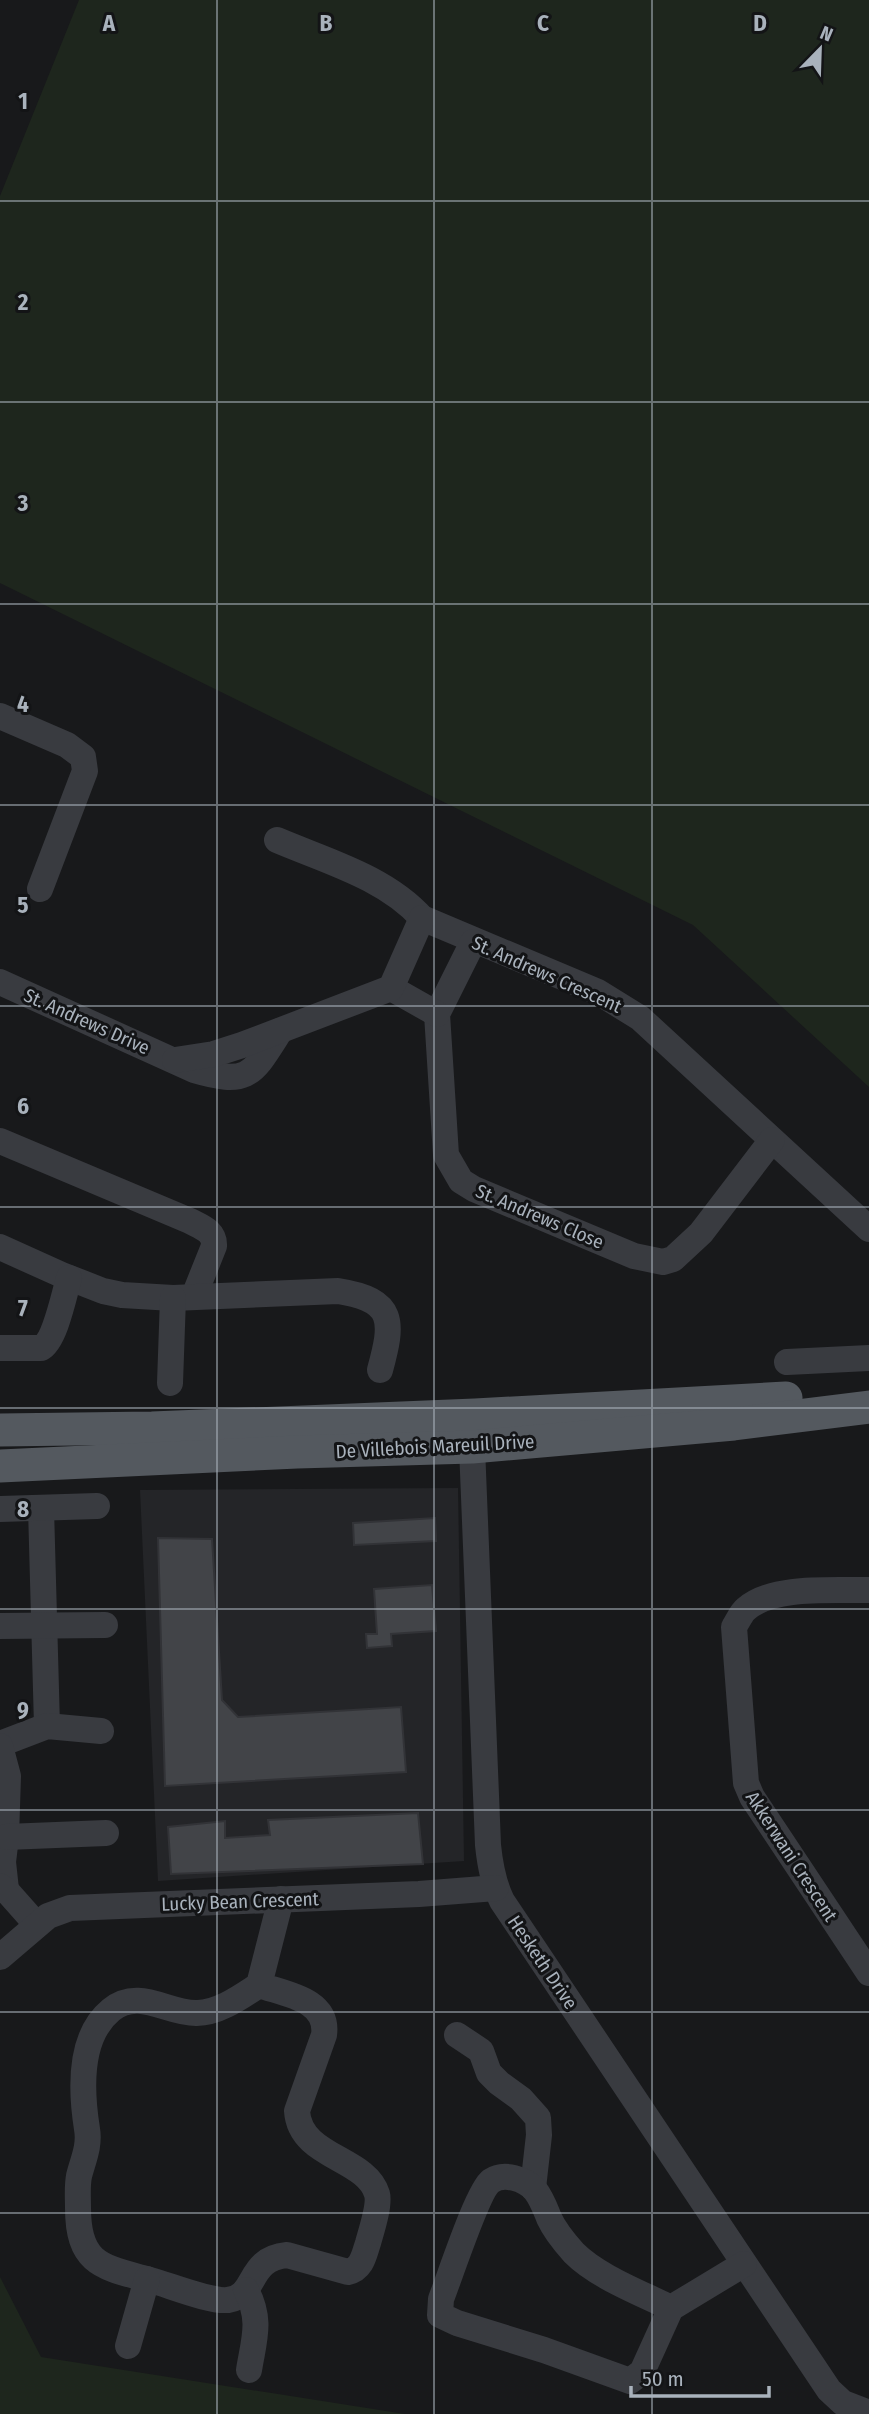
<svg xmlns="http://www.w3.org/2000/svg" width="869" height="2414" viewBox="0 0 869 2414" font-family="'Fira Sans Condensed',sans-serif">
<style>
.built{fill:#242528}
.green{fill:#1e261d}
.building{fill:#424448;stroke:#323337;stroke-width:2}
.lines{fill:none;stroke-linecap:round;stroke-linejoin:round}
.minor{stroke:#393b40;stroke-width:26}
.major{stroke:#54595f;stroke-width:33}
.grid{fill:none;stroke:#a9b2bc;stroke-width:2;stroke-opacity:0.55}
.labels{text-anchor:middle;stroke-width:6;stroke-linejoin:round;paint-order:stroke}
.street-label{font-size:19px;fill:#a9b2bc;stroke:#131416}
.grid-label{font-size:23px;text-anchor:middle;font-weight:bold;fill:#a9b2bc;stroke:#131416;stroke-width:6;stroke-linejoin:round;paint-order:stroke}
</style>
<rect width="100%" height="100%" fill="#18191b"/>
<path class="built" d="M458 1488 464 1861 158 1881 140 1490Z"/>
<g class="green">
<path d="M79 0H869V1087L693 925 0 583V196Z"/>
<path d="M0 2277 41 2357 405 2414H0Z"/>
</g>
<g class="building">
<path d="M435 1518 436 1541 354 1545 353 1523Z"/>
<path d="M158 1538 212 1539 222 1700 238 1717 401 1707 406 1772 165 1786Z"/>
<path d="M432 1585 436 1631 391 1634 392 1646 367 1648 366 1634H377L374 1589Z"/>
<path d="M418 1813 423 1864 171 1874 168 1827 225 1821V1838L270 1835 268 1820Z"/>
</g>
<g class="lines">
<g class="minor">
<path d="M0 716 67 745 83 757 85 771 40 889"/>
<path d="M277 840C326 861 385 877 422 918L598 992 640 1018 869 1229"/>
<path d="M473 942 437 1014 446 1155 461 1181 474 1189 634 1256 663 1262 673 1259 701 1233 772 1140"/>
<path d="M0 982 194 1070C249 1086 252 1075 280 1031"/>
<path d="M391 988 437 1014"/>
<path d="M175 1060 214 1054 242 1045 391 988 422 918"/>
<path d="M0 1141 190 1221C201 1227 215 1231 214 1246L194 1296"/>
<path d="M0 1247 62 1275 103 1291 122 1295 173 1298 338 1291C396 1300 393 1322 380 1370"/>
<path d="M0 1348H41C55 1341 64 1295 69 1278"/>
<path d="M787 1362 869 1358"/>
<path d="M170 1383 173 1298"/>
<path d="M474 1428 472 1447 488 1845C490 1865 493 1883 502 1901L829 2390 843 2403 869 2413"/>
<path d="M41 1508 47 1726"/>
<path d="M0 1509 97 1506"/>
<path d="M869 1590C834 1591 773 1585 746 1609 741 1613 738 1621 734 1627L746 1783 752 1797 869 1973"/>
<path d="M0 1626 105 1625"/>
<path d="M0 1744 47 1726 101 1731"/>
<path d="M0 1746 8 1776 6 1837 3 1862 6 1890"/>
<path d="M6 1837 106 1833"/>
<path d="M0 1886 6 1890 37 1925"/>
<path d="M0 1957 48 1916 70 1908 419 1894 496 1888"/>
<path d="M259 1985C284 1994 329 1999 324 2035L297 2111C300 2158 366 2157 377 2194 380 2205 371 2232 368 2243 364 2255 362 2269 348 2272L287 2255C246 2259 258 2296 228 2300 210 2302 169 2285 150 2280 103 2267 78 2265 78 2208 78 2197 77 2186 79 2176 83 2160 90 2146 87 2129 81 2091 78 2037 111 2010 139 1987 168 2014 197 2013 219 2013 242 1996 259 1985L281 1899"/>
<path d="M457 2035 481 2051 489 2073 499 2083 521 2099 538 2118 539 2135 533 2188"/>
<path d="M246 2290C262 2320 254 2339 249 2370"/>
<path d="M671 2308C641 2293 598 2277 574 2253 565 2243 555 2231 549 2218 545 2208 542 2199 535 2190 525 2179 504 2172 491 2181 478 2190 449 2279 441 2299L440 2315 457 2323 544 2350 630 2381 642 2372 671 2308 744 2264"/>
<path d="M128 2346 147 2279"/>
</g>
<g class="major">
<path d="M0 1430 152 1428 475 1415 786 1398"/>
<path d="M0 1466 297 1452 472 1447 734 1424 869 1407"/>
</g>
</g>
<path class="grid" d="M217 0V2414M434 0V2414M652 0V2414M0 201H869M0 402H869M0 604H869M0 805H869M0 1006H869M0 1207H869M0 1408H869M0 1609H869M0 1810H869M0 2012H869M0 2213H869"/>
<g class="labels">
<g class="street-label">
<text transform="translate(547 974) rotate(24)" y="7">St. Andrews Crescent</text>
<text transform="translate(87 1021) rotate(24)" y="7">St. Andrews Drive</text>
<text transform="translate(540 1216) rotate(23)" y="7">St. Andrews Close</text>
<text transform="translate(435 1446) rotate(-3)" y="7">De Villebois Mareuil Drive</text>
<text transform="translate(792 1856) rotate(57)" y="7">Akkerwani Crescent</text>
<text transform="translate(240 1901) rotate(-2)" y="7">Lucky Bean Crescent</text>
<text transform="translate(543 1962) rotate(56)" y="7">Hesketh Drive</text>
</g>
</g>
<g class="grid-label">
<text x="109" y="31">A</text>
<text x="326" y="31">B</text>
<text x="543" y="31">C</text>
<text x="760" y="31">D</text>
<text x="23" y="109">1</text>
<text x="23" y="310">2</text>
<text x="23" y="511">3</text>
<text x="23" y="712">4</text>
<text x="23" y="913">5</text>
<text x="23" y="1114">6</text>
<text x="23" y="1316">7</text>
<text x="23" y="1517">8</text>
<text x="23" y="1718">9</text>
</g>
<g transform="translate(820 49) rotate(23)" stroke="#131416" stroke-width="5" paint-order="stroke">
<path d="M0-5L12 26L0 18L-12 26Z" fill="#a9b2bc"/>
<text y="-10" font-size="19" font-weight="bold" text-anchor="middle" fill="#a9b2bc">N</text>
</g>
<path d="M631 2386v10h138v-10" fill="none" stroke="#a9b2bc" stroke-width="3.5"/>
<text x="642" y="2386" font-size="21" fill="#a9b2bc" stroke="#131416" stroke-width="5" paint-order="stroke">50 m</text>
</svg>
